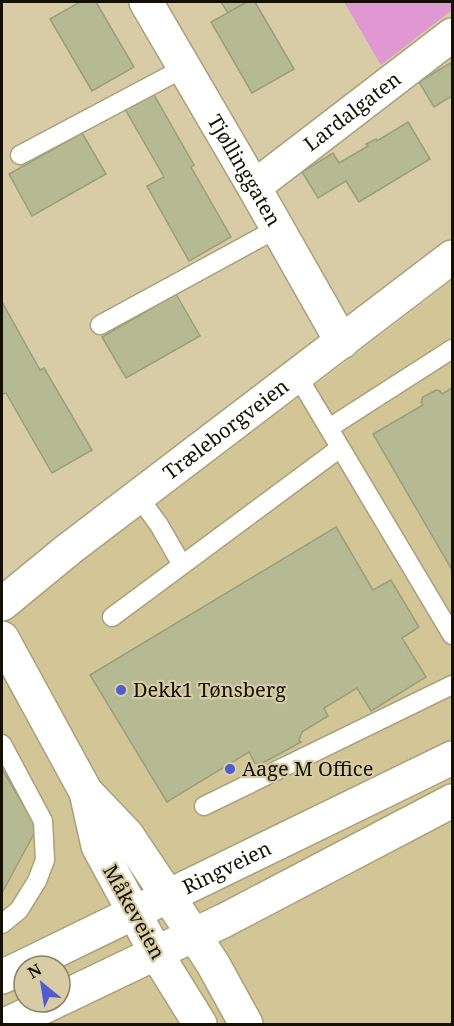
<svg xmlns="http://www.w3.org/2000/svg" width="454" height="1026" viewBox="0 0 454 1026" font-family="'Noto Serif',serif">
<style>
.built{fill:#d2c596;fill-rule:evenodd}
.green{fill:#df98d1}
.building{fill:#b5ba93;stroke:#9a9f79;stroke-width:1.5}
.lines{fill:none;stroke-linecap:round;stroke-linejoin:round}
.service-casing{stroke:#aaa07a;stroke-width:21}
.minor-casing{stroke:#aaa07a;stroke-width:36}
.tertiary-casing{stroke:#aaa07a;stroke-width:36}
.primary-casing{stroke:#aaa07a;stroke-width:36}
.service{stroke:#fff;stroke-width:18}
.minor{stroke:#fff;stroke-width:33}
.tertiary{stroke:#fff;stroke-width:33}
.primary{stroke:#fff;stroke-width:33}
.poi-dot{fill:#4f5cd2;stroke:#d7cca5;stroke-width:2}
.labels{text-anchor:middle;stroke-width:4.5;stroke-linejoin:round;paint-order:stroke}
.street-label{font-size:20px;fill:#141003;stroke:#d7cca5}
.poi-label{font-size:20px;fill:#141003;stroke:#d7cca5;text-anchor:start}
</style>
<rect width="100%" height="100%" fill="#d7cca5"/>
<path class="built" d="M452 281V1024H2V616L353 357ZM24 966H60V1002H24Z"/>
<path class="green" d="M344 2H452V10L381 65Z"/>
<g class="building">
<path d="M80 2H96L134 67 92 91 50 19Z"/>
<path d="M221 2H247L228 13Z"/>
<path d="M247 2H255L294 69 252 93 211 22Z"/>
<path d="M450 63 452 67V96L434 107 419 82Z"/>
<path d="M153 93 194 165 191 167 231 237 189 261 147 186 164 177 125 109Z"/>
<path d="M408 122 430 159 359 202 346 181 318 198 302 172 333 153 339 163 368 146 366 144 376 139 377 141Z"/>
<path d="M82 133 106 174 32 216 9 174Z"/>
<path d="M176 294 200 336 126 378 102 337Z"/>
<path d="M2 302 40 370 44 368 92 450 52 473 6 393 2 394Z"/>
<path d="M452 388V570L373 434 423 405 421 402 423 397 436 390 440 391 442 394Z"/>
<path d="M336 527 373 590 391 580 419 627 402 638 426 677 371 711 357 688 324 708 328 716 302 732 299 740 301 742 261 764 255 763 249 752 167 802 90 675Z"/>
<path d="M2 769 37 828 2 893Z"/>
</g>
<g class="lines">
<defs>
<g id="service">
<path d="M20 155 184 68"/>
<path d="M100 325 278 228"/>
<path d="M297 375 452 635"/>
<path d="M329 428 452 349"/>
<path d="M138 496 159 525 182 565"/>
<path d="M112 617 340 448"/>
<path d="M2 744 43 821 45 860 37 881 19 910 2 924"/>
<path d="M204 806 452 685"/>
</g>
<g id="minor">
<path id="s1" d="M146 2 254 187 342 342"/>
<path id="s2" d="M254 187 452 35"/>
<path d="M194 935 213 964 246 1024"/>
<path d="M156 953 200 1024"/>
</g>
<g id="tertiary">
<path id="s3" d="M2 604 69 549 452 257"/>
<path d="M2 638 86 792 127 835 194 935"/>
<path d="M86 792 98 846 156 953"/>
</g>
<g id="primary">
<path id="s4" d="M2 977 452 758"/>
<path d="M60 999 225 920 452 801"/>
<path d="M7 1024 54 1002"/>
</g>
</defs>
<use href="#service" class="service-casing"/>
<use href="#minor" class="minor-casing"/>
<use href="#tertiary" class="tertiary-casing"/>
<use href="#primary" class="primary-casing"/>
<use href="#service" class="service"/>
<use href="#minor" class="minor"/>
<use href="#tertiary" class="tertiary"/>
<use href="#primary" class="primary"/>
</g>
<g class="poi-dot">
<circle cx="121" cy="690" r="6"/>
<circle cx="230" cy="769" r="6"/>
</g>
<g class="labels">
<g class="street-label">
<text dy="7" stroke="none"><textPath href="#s2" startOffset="124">Lardalgaten</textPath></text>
<text dy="7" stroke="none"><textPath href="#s1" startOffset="195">Tjøllinggaten</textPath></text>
<text dy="7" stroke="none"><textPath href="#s3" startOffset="284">Træleborgveien</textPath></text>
<text dy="7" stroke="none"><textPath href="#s4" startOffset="250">Ringveien</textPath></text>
<text transform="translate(134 912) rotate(61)" y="7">Måkeveien</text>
</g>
<g class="poi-label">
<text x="133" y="697">Dekk1 Tønsberg</text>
<text x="242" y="776">Aage M Office</text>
</g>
</g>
<rect width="454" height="1026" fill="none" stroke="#141003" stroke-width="6"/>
<g transform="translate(42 984) rotate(330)"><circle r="28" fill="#d7cca5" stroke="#898164" stroke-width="1.5"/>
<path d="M0-4.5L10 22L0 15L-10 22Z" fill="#4f5cd2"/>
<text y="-9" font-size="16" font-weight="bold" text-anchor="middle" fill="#141003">N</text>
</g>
</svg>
